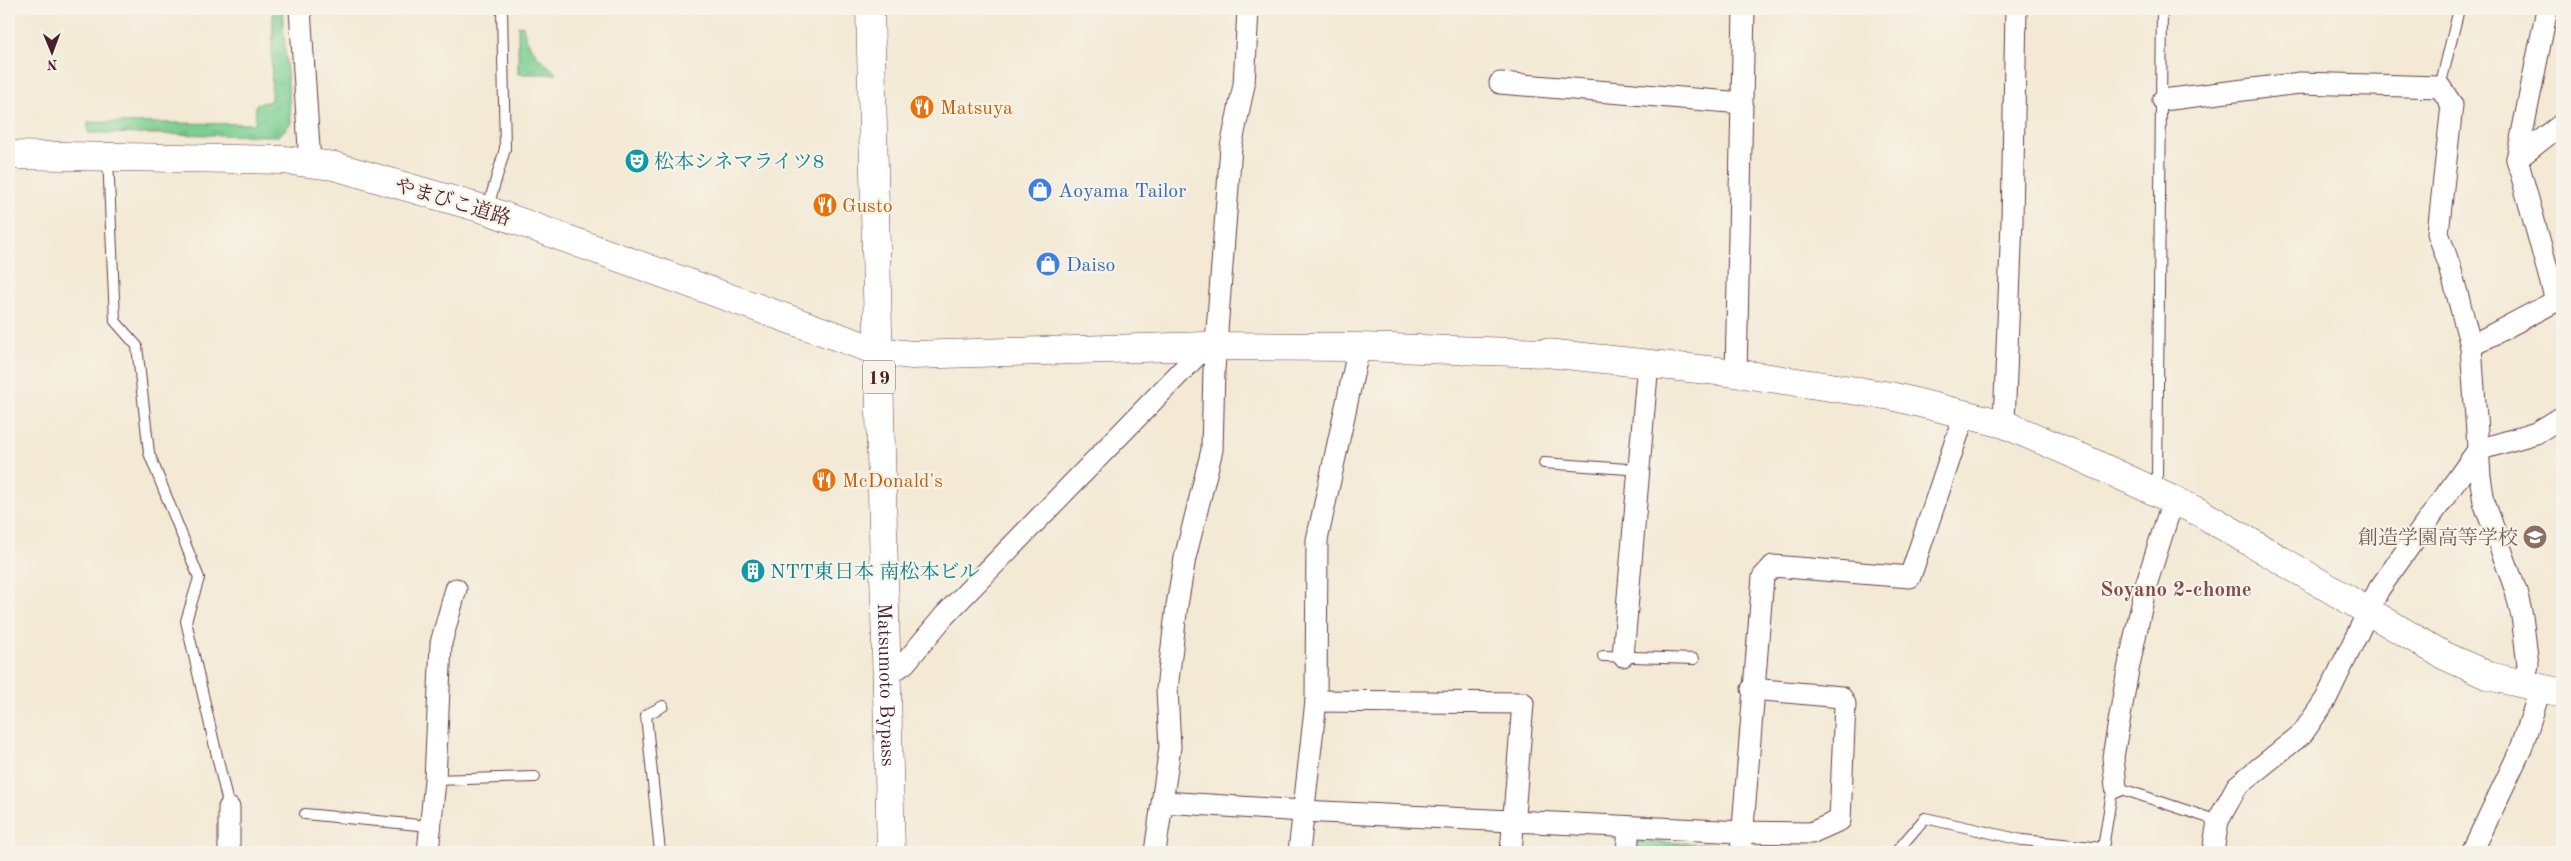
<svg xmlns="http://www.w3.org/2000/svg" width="2571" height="861" viewBox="0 0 2571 861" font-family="'Old Standard TT','Noto Serif JP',serif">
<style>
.grass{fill:url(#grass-tufts);stroke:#62775e}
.park{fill:url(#park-dots);stroke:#62775e}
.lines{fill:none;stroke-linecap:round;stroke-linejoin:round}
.lane-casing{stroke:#633d44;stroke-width:12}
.street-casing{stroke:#633d44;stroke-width:23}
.secondary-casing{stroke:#633d44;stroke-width:29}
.highway-casing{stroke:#633d44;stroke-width:29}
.lane{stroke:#fff;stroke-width:10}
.street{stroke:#fff;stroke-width:21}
.secondary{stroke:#fff;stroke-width:28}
.highway{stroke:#fff;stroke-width:28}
.labels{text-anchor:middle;stroke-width:4.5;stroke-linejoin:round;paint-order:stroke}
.shield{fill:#f7f3e8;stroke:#7e5f64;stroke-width:1}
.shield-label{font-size:19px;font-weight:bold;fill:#4a1f2b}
.food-label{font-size:20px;fill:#c56008;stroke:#f7f3e8;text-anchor:start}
.culture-label{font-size:20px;fill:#0d838f;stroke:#f7f3e8;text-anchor:start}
.shop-label{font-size:20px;fill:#366cbe;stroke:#f7f3e8;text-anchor:start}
.street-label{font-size:20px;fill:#4a1f2b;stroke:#f7f3e8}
.education-label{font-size:20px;fill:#785e54;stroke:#f7f3e8;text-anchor:end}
.neighbourhood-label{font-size:21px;font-weight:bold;fill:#814b48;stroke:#f7f3e8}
</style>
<defs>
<pattern id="grass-tufts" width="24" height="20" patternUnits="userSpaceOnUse" patternTransform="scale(1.25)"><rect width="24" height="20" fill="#7bcf92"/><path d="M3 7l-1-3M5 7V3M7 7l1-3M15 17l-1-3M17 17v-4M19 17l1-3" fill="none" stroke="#6cb17e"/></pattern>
<pattern id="park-dots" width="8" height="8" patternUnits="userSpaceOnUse" patternTransform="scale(1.25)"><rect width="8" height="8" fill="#7bcf92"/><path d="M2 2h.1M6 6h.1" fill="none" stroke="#6cb17e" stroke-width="1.8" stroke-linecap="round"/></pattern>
</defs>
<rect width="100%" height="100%" fill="#f7f3e8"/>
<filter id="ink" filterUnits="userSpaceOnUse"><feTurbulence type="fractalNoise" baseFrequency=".02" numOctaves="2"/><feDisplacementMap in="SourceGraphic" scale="10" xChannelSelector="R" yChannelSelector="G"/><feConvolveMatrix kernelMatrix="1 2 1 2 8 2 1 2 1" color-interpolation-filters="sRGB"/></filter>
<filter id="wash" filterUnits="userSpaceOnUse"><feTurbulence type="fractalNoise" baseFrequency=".0096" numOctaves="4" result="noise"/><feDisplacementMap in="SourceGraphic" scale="20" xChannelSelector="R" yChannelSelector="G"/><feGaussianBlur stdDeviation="1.12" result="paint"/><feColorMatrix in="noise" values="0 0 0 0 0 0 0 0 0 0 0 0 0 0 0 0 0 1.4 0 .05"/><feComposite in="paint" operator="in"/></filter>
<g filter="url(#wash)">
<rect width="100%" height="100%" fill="#f3e9d4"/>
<g class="grass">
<path d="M273 9H282L291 123 279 136 88 133V122L255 124 256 104 271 101Z"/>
<path d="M523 25C526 48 541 59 557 74H518V26Z"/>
</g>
<path class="park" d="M1634 841 1727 845 1726 852H1633Z"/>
</g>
<g filter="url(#ink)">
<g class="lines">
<defs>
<g id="lane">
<path d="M2440 87 2459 9"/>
<path d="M108 157 115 321 137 346 149 453 199 578 186 621 229 808"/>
<path d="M487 210 505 149 502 9"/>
<path d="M1544 463 1641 470"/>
<path d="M2157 478 2162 9"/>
<path d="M1603 656 1694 659"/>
<path d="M435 780 535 777"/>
<path d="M305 814 429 826"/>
<path d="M660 852 646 715 663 706"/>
<path d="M1896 852 1925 818 2022 840 2103 848 2111 798 2116 787 2218 821"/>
</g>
<g id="street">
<path d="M300 9 310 163"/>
<path d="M1500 83 1742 103"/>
<path d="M2163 100 2300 83 2440 87 2452 105 2438 233 2450 267 2471 346 2480 476 2484 502 2516 591 2522 616 2528 665 2523 685"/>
<path d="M2517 159 2547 9"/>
<path d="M2471 346 2556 301 2517 159 2562 124"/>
<path d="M1736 373 1744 9"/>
<path d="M2004 424 2012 221 2016 9"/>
<path d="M1623 656 1648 362"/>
<path d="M887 676 905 663 945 615 1206 346"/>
<path d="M1316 701 1523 703 1511 852"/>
<path d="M2116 787 2113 757 2128 670 2146 585 2173 500"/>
<path d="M1164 802 1302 811 1742 832 1811 833 1840 820 1845 704 1841 697 1752 689"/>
<path d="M229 808V852"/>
<path d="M428 852 435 780 441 643 456 589"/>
<path d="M1155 852 1170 747 1167 689 1177 605 1185 558 1212 450 1214 370 1231 147 1244 85 1248 9"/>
<path d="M1299 852 1316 701 1317 540 1359 347"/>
<path d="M1627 852 1629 827"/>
<path d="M1741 852 1763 577 1773 566 1910 577 1965 413"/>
<path d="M2213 852 2218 821 2237 786 2303 733 2326 699 2379 589 2478 450 2536 433 2562 417"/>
<path d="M2472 852 2521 749 2540 690"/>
</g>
<path id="secondary" d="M9 155 284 160 334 166 487 210 877 351 912 355 1206 346 1359 347 1546 353 1736 373 1891 396 2004 424 2080 457 2199 512 2443 655 2489 676 2562 693"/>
<g id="highway">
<path id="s1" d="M870 9 891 852"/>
</g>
</defs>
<use href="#lane" class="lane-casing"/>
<use href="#street" class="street-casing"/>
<use href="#secondary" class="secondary-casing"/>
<use href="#highway" class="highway-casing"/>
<use href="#lane" class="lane"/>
<use href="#street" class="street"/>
<use href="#secondary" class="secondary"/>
<use href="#highway" class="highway"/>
</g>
</g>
<defs>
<symbol id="restaurant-disc" viewBox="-11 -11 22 22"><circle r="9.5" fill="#e8710a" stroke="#f7f3e8"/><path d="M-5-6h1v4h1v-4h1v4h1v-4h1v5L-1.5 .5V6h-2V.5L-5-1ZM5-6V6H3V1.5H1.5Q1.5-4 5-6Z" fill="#fff"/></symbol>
<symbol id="theatre-disc" viewBox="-11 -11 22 22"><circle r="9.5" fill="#0f9aa8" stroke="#f7f3e8"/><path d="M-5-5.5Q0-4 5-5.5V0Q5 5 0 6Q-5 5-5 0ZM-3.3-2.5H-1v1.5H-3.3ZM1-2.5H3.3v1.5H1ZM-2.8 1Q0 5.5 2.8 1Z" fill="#fff"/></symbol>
<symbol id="shop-disc" viewBox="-11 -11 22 22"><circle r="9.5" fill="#3f7fe0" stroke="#f7f3e8"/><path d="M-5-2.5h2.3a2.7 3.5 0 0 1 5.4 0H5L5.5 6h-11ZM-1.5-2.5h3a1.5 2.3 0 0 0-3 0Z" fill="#fff"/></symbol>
<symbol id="school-disc" viewBox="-11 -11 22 22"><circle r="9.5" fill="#8d6e63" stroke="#f7f3e8"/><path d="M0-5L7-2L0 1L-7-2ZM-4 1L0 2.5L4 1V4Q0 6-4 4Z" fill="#fff"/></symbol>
<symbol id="building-disc" viewBox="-11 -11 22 22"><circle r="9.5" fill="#0f9aa8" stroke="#f7f3e8"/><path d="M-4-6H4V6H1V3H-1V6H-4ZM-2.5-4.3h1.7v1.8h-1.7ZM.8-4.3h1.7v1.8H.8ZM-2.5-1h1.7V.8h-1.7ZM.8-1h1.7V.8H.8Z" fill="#fff"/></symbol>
</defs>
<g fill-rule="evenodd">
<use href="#restaurant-disc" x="908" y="93" width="28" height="28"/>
<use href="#theatre-disc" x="623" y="147" width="28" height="28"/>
<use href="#shop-disc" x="1026" y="176" width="28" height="28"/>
<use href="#restaurant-disc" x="811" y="191" width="28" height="28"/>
<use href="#shop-disc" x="1034" y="250" width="28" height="28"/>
<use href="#restaurant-disc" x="810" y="466" width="28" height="28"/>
<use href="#school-disc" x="2521" y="523" width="28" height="28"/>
<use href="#building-disc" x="739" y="557" width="28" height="28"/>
</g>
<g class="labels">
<rect class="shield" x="863" y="360.5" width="32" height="33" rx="4"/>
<g class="shield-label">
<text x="879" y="384">19</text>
</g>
<g class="food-label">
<text x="940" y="114">Matsuya</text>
<text x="842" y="212">Gusto</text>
<text x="842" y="487">McDonald's</text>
</g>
<g class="culture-label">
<text x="654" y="168">松本シネマライツ8</text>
<text x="770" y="578">NTT東日本 南松本ビル</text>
</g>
<g class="shop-label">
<text x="1058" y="197">Aoyama Tailor</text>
<text x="1066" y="271">Daiso</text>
</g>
<g class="street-label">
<text transform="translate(453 201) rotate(17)" y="7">やまびこ道路</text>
<text dy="7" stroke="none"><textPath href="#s1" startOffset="676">Matsumoto Bypass</textPath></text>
</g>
<g class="education-label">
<text x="2518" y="544">創造学園高等学校</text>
</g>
<g class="neighbourhood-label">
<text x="2176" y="596">Soyano 2-chome</text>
</g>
</g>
<rect width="2571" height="861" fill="none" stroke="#f7f3e8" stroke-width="30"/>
<g transform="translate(52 52) rotate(179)" stroke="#f7f3e8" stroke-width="4" paint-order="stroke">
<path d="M0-4L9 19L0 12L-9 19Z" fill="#4a1f2b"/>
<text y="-8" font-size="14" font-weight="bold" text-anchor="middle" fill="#4a1f2b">N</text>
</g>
</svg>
